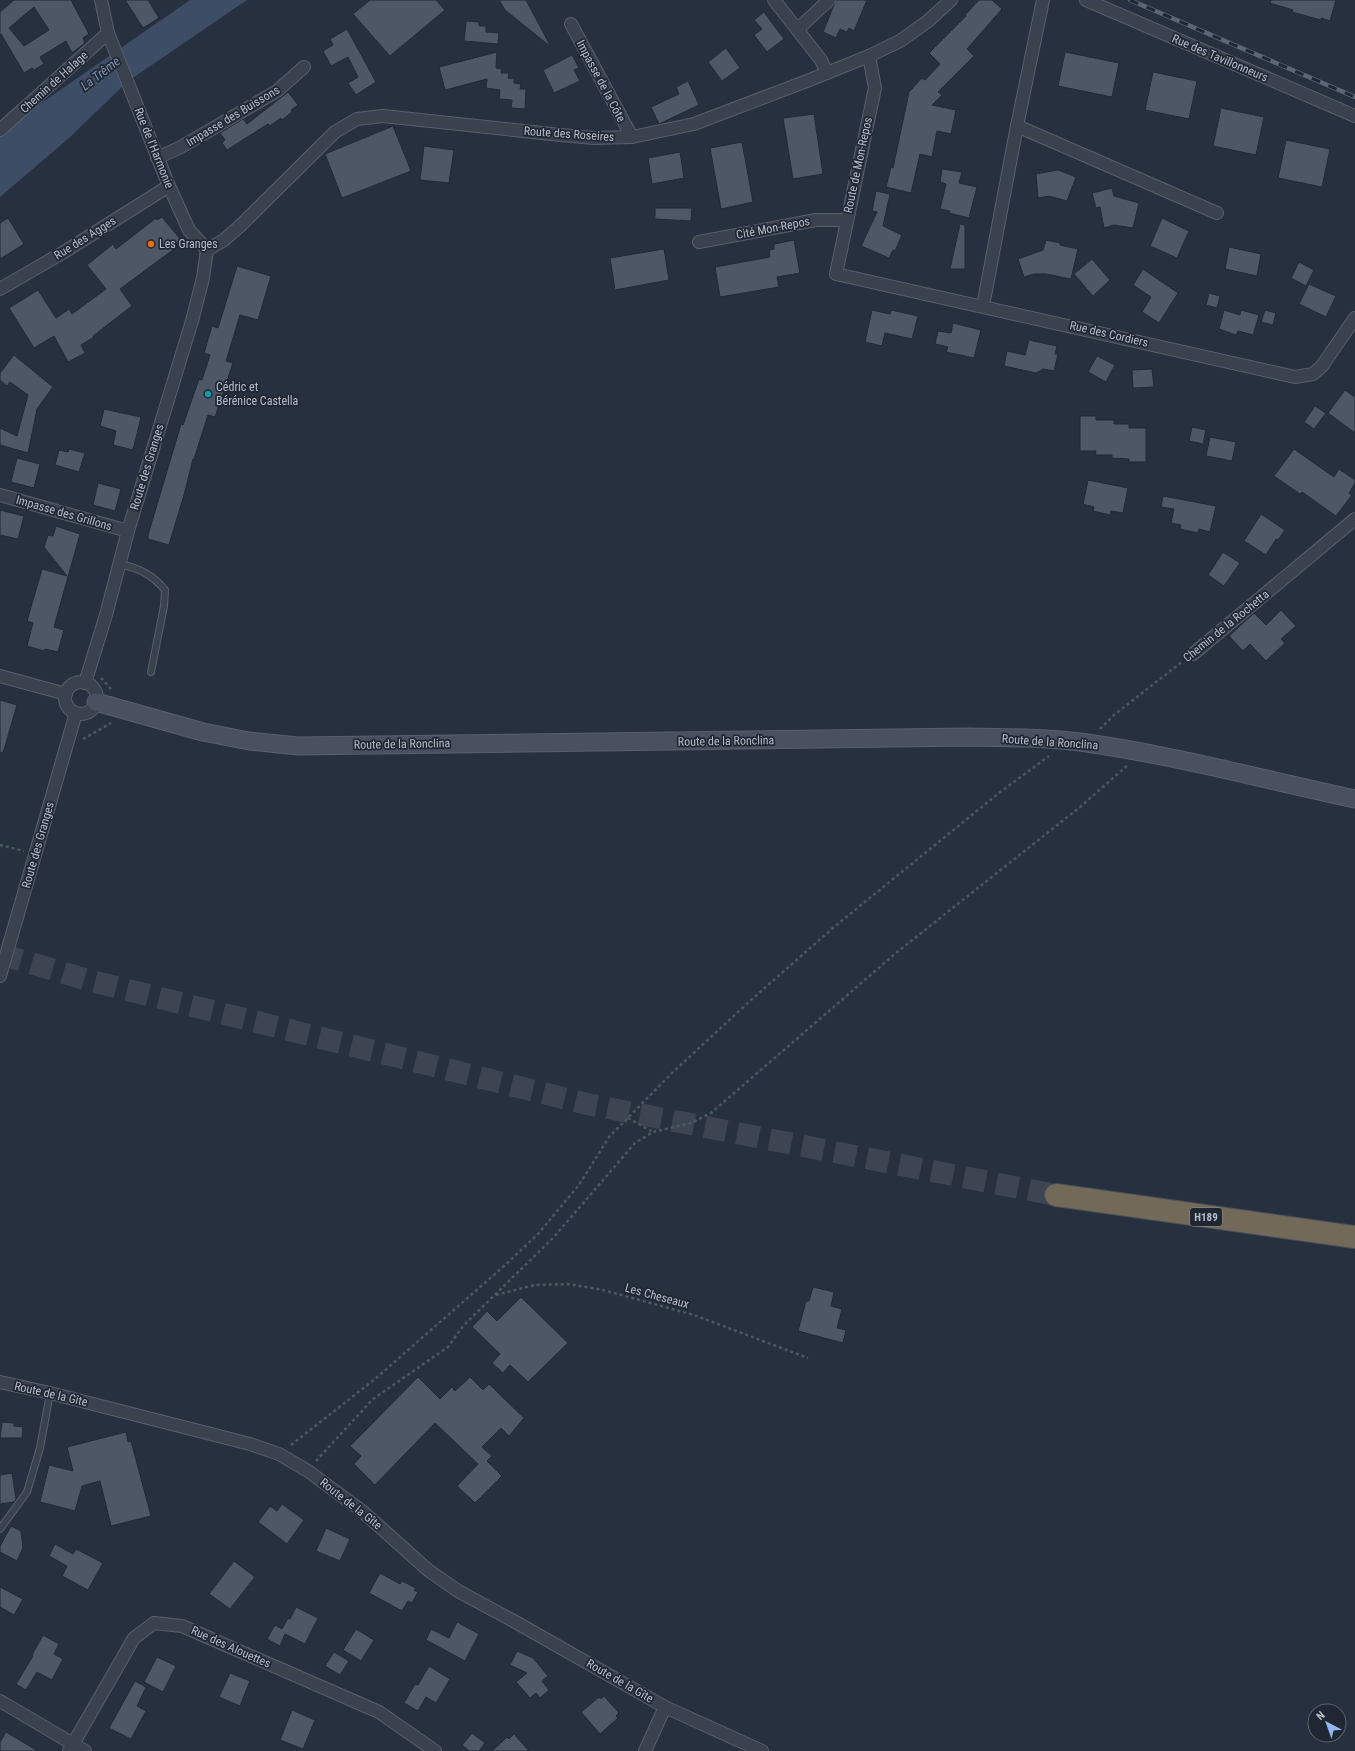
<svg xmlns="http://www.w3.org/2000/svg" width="1355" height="1751" viewBox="0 0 1355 1751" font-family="'Roboto Condensed',sans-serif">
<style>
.water{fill:#3d4d65}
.building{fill:#4d5766;stroke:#212935;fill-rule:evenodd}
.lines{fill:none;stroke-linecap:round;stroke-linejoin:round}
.highway-tunnel{stroke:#3d4553;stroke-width:22;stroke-dasharray:22 11;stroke-linecap:butt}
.lane-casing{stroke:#58606c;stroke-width:8}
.street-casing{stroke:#58606c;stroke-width:14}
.secondary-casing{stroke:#58606c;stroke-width:19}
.highway-casing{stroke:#454d59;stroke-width:24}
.path{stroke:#495b5e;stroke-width:2.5;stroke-dasharray:3 3;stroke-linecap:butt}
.lane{stroke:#3a424e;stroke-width:6}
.street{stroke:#3a424e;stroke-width:12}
.secondary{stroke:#495161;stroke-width:17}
.highway{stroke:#736958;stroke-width:22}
.rail-casing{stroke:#5d6675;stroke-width:4.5}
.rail{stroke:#1f2733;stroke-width:3;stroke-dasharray:9;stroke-linecap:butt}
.food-dot{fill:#e8710a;stroke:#1f2733;stroke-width:1.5}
.culture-dot{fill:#0f9aa8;stroke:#1f2733;stroke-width:1.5}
.labels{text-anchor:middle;stroke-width:3.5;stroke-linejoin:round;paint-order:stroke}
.shield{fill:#1f2733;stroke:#89909c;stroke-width:1}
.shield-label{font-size:11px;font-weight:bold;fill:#b7bdc9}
.street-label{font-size:12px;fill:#b7bdc9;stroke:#1f2733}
.poi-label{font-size:12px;fill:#b7bdc9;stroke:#1f2733;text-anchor:start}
.water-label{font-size:13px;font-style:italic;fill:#8093ae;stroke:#1f2733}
</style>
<rect width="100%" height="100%" fill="#27303e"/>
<path class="water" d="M190 0H247L127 82 69 138 0 197V137L40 104Z"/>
<g class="building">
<path d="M14 0H71L89 34 83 38 85 43 72 53 66 41 40 57 44 64 34 70 32 68 24 73 1 34 0 35V12ZM34 7 49 30 24 46 9 28Z"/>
<path d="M125 0H148L159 18 143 28Z"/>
<path d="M370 0H436L445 10 390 56 353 14Z"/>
<path d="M499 0H526L551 47 505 10Z"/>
<path d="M836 0H867L854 31 849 28 847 32 840 29 836 38 823 32Z"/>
<path d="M979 0H992L1002 9 967 49 974 56 938 92 942 95 932 105 956 110 951 134 937 131 932 157 920 154 911 193 886 187 891 167 893 168 909 92 922 78 925 80 940 64 929 53 966 16 965 15Z"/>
<path d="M1271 0H1336L1330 21 1321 18V20L1292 12 1293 10 1270 3Z"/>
<path d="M764 12 784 39 767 52 754 35 762 29 754 20Z"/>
<path d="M466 21 479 22V26H486V32L499 33 498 44 464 41Z"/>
<path d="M347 29 376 82 356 95 348 83 358 77 348 57 331 66 323 51 333 45 330 39Z"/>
<path d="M726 48 740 68 722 81 708 62Z"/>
<path d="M497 52 496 68 502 69 501 73H509L508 78 514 79V83L521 84 520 89H526L525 109 511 108 512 100 499 99 500 90 486 88 487 79 445 90 439 67Z"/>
<path d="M1065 52 1119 63 1112 97 1058 86Z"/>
<path d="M572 55 579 68 574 70 580 81 554 93 543 70Z"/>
<path d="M1153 72 1197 81 1189 119 1145 110Z"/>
<path d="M688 81 699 105 659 124 651 107 679 94 676 87Z"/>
<path d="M288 92 298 105 291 110 292 112 282 120 281 118 270 126 268 124 227 150 222 143 225 140 220 133 243 119 247 124Z"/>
<path d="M1221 108 1264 117 1256 155 1213 146Z"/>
<path d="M814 114 823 174 793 179 783 118Z"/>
<path d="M393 126 411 171 342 198 325 154Z"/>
<path d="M1286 140 1330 149 1322 187 1278 178Z"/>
<path d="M742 142 753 202 721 209 710 148Z"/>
<path d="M424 146 454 150 449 183 420 180Z"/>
<path d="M680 152 684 178 652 184 648 158Z"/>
<path d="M942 169 962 172 959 183 977 187 969 218 949 213 950 211 940 209 946 184 940 182Z"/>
<path d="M1058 170 1076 177 1067 201 1049 196 1038 198 1036 174Z"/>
<path d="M1112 188 1114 196 1139 203 1133 228 1114 225 1104 228 1100 207 1096 208 1092 193Z"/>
<path d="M876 191 890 194 883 226 902 235 895 251 893 250 889 258 861 246 877 212 872 211Z"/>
<path d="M655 208H692L691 221 655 219Z"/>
<path d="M162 217 181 240 176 245 177 247 120 289 132 306 93 336 94 337 81 345 85 353 68 362 54 336 34 348 9 308 38 290 56 318 69 309 72 314 106 289 87 265 113 244 116 249 156 218 157 220Z"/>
<path d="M8 218 24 244 0 259V223Z"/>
<path d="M1162 218 1189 231 1177 258 1150 246Z"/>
<path d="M960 224 965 225V269H950Z"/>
<path d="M794 240 800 273 777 277 779 287 720 297 715 267 770 257 769 250 774 249V244Z"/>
<path d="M1046 240 1060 243V245L1078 249 1071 279 1046 274H1034L1024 277 1018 259 1043 250Z"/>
<path d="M1229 247 1261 254 1257 276 1225 269Z"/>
<path d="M664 249 669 280 615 290 610 258Z"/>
<path d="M1092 259 1110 280 1093 296 1074 274Z"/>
<path d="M1299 262 1314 270 1306 286 1291 278Z"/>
<path d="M237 266 271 276 258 320 240 315 226 361 233 363 215 417 208 415 194 459H193L184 495 169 545 148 539V535L181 424 183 425 199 379 202 380 210 355 204 353 212 326 218 328Z"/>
<path d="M1143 269 1178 293 1159 323 1142 312 1151 297 1133 285Z"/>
<path d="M1309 284 1336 296 1326 317 1299 304Z"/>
<path d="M1209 293 1220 296 1217 308 1206 305Z"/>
<path d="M872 310 890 314 891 310 918 316 912 339 885 333 882 346 865 342Z"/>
<path d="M1224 310 1240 315 1241 310 1259 315 1253 335 1238 331 1236 335 1219 329Z"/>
<path d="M1265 310 1276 313 1273 325 1261 322Z"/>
<path d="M953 323 981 330 974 358 946 352 948 347 935 344 938 331 951 333Z"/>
<path d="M1029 340 1057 346 1055 354H1058L1054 371 1043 369 1036 373 1004 366 1007 351 1025 355Z"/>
<path d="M14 355 53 387 37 409 28 453 0 445V428L17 436 28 395 10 382 7 386 0 380V373Z"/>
<path d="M1097 356 1115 365 1106 382 1088 372Z"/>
<path d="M1152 369 1154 387 1133 388 1132 370Z"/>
<path d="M1345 390 1355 397V433L1328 413Z"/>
<path d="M1315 406 1326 413 1314 429 1304 422Z"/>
<path d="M104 409 141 417 133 450 113 445 116 431 100 426Z"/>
<path d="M1080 416H1096V420H1114V424H1129V428H1146V462H1129V459L1112 458V455H1095L1096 451H1080Z"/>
<path d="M1192 427 1206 430 1203 444 1189 441Z"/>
<path d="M1210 437 1236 442 1232 461 1206 456Z"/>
<path d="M69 449 85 453 79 472 55 465 59 450 68 452Z"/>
<path d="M1294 449 1334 477 1339 469 1355 480V483L1349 493 1352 495 1336 516 1302 492 1300 494 1274 476Z"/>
<path d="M17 458 40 464 34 488 11 482Z"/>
<path d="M1088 480 1128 488 1123 513 1111 511 1110 515 1093 511 1094 507 1083 504Z"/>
<path d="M98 483 121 489 115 511 93 505Z"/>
<path d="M1163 496 1216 506 1210 532 1199 529 1198 533 1180 529 1181 525 1171 523 1174 509 1161 507Z"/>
<path d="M0 510 24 516 18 539 0 535Z"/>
<path d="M1261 514 1285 530 1278 540 1276 539 1266 555 1244 541Z"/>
<path d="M56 526 80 534 54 627 64 630 58 652 45 649 44 651 27 646 33 623 27 621 42 569 67 576 44 547 48 535 53 536Z"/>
<path d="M1223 552 1240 563 1224 586 1208 575Z"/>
<path d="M1281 610 1296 626 1281 639 1285 643 1266 661 1250 644 1243 651 1229 636 1254 613 1266 625Z"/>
<path d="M0 700 17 705 3 753 0 752Z"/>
<path d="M813 1287 834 1292 831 1306 842 1309 837 1328 846 1330 843 1343 798 1331 806 1301H809Z"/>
<path d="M521 1297 568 1343 528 1382 510 1365 503 1373 492 1363 500 1354 472 1327 487 1311 497 1321Z"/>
<path d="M418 1377 440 1399 452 1387 455 1391 470 1377 483 1390 489 1384 524 1418 509 1436 501 1428 482 1447 492 1456 487 1461 502 1476 475 1503 457 1486 478 1464 435 1423 375 1485 354 1464 361 1456 350 1446Z"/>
<path d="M2 1422 14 1423V1426L23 1427 22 1438H0Z"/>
<path d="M126 1432 128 1442 131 1441 151 1516 111 1526 100 1481 82 1486 75 1511 40 1502 49 1465 73 1471 67 1447Z"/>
<path d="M12 1473 16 1499 14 1502 0 1504V1475Z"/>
<path d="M282 1504 304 1520 287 1544 258 1522 270 1506 277 1511Z"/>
<path d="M11 1526 21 1531 23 1548 17 1561 0 1552V1546Z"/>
<path d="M326 1528 350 1539 340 1561 316 1551Z"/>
<path d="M55 1544 73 1554 76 1549 103 1563 88 1590 62 1576 67 1566 49 1556Z"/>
<path d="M234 1561 255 1577 230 1609 209 1594Z"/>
<path d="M380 1573 400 1584 402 1581 416 1588 414 1590 418 1592 412 1603 408 1601 402 1611 369 1593Z"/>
<path d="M0 1587 23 1599 14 1615 0 1607Z"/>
<path d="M296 1607 318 1618 305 1644 285 1634 280 1646 267 1639 275 1625 282 1629 288 1618 290 1619Z"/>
<path d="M457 1622 479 1634 465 1661 426 1640 431 1629 449 1638Z"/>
<path d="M356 1629 374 1640 361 1661 343 1650Z"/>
<path d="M43 1635 59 1644 54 1654 63 1659 52 1680 37 1672 26 1690 16 1684 33 1656 32 1655Z"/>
<path d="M517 1651 533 1658 548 1676 542 1681 549 1690 540 1698 536 1693 530 1698 516 1682 527 1673 510 1665Z"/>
<path d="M334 1652 349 1661 340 1675 325 1666Z"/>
<path d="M157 1657 176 1666 163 1692 144 1682Z"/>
<path d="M429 1666 450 1679 436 1703 426 1697 418 1711 404 1703 415 1684 418 1685Z"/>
<path d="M230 1673 250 1681 240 1706 219 1697Z"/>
<path d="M135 1681 146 1687 137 1706 146 1711 131 1739 109 1728Z"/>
<path d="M604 1696 619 1713 616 1716 618 1718 600 1734 581 1712 599 1697 601 1699Z"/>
<path d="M292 1710 315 1720 303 1749 280 1740Z"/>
<path d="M6 1732 38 1751H0V1742Z"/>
<path d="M472 1733 485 1743 479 1751H469L462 1745Z"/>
<path d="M514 1734 529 1751H492L507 1737 509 1739Z"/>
</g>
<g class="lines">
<path class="highway-tunnel" d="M0 954 88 980 587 1104 1056 1195"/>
<defs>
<g id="lane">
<path d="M119 564C139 568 153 575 165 590L164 606 151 672"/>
<path d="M0 1529 27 1492 40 1448 50 1393"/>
</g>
<g id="street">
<path d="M101 0 108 33 169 186 189 230 207 250"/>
<path d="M774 0 821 60 827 73"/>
<path d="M1086 0 1355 116"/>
<path d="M571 24 632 137"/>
<path d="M798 29 829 0"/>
<path d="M869 56 875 88 836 274 1295 377 1313 374 1322 366 1355 318"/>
<path d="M1017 126 1217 213"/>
<path d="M0 130 108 33"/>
<path d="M157 158 181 147 277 91 304 67"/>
<path d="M699 242 816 220H847"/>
<path d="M207 250 224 240 240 226 335 132 357 119 383 116 561 135 594 138 632 137 694 124 807 81 869 56 900 41 928 21 951 0"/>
<path d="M0 289 64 252 169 186"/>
<path d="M983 306 1017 126 1043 0"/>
<path d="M0 495 128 531"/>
<path d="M1193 654 1355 519"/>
<path d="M0 676 66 694"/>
<circle cx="81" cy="698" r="16"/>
<path d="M85 683 106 615 128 531 192 321 203 278 207 250"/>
<path d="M0 976 76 713"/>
<path d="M0 1382 50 1393 250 1444 279 1454 308 1471 362 1511 428 1570 458 1591 519 1624 665 1707 762 1751"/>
<path d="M0 1701 85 1751"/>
<path d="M69 1751 134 1638 154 1623 182 1626 379 1712 435 1751"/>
<path d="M645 1751 665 1707"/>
</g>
<path id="secondary" d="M96 702 203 732 249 741 298 746 969 737C1008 738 1049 737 1087 743 1177 756 1266 780 1355 799"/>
<path id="highway" d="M1056 1195 1355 1237"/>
</defs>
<use href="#lane" class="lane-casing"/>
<use href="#street" class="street-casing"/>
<use href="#secondary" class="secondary-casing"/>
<use href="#highway" class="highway-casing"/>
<g class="path">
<path d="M101 678 111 689"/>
<path d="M1100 729 1114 715 1183 661"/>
<path d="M83 739 111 723"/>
<path d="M0 845 24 851"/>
<path d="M628 1118 653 1132"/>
<path d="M496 1295 535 1285 568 1284 603 1290 694 1315 808 1358"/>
<path d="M291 1445 375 1379 504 1266 538 1234 579 1185 609 1137 673 1072 750 1001 834 927 999 793 1049 756"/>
<path d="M316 1461 373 1399 448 1347 463 1326 553 1238 635 1143 653 1132 691 1123 711 1113 896 953 1080 807 1128 765"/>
</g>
<use href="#lane" class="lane"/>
<use href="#street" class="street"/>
<use href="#secondary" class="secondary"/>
<use href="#highway" class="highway"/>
<defs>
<path id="rail" d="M1130 0 1355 97"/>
</defs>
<use href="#rail" class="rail-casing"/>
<use href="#rail" class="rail"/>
</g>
<circle class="food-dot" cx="151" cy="244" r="4"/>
<circle class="culture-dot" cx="208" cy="394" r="4"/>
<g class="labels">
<rect class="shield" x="1190" y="1208" width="32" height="18" rx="3"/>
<g class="shield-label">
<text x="1206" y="1221">H189</text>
</g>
<g class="street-label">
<text transform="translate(1220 58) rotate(23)" y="4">Rue des Tavillonneurs</text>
<text transform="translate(601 81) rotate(62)" y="4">Impasse de la Côte</text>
<text transform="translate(54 82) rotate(-42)" y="4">Chemin de Halage</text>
<text transform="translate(233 116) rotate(-31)" y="4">Impasse des Buissons</text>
<text transform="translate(569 134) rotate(4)" y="4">Route des Roseires</text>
<text transform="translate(154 148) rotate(68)" y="4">Rue de l'Harmonie</text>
<text transform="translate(858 165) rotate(-78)" y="4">Route de Mon-Repos</text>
<text transform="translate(773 228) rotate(-11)" y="4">Cité Mon-Repos</text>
<text transform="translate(85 238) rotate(-32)" y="4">Rue des Agges</text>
<text transform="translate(1109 334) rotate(13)" y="4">Rue des Cordiers</text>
<text transform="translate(147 467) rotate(-73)" y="4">Route des Granges</text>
<text transform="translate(64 513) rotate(16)" y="4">Impasse des Grillons</text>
<text transform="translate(1226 626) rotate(-39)" y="4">Chemin de la Rochetta</text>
<text transform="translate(726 741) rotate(-1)" y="4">Route de la Ronclina</text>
<text transform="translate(1050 742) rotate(4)" y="4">Route de la Ronclina</text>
<text transform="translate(402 744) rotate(-1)" y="4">Route de la Ronclina</text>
<text transform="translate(38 845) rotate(-74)" y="4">Route des Granges</text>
<text transform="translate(657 1296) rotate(15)" y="4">Les Cheseaux</text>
<text transform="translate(51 1394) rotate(13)" y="4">Route de la Gîte</text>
<text transform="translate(351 1504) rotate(38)" y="4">Route de la Gîte</text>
<text transform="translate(231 1647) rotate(24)" y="4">Rue des Alouettes</text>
<text transform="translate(620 1681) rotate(30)" y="4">Route de la Gîte</text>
</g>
<g class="poi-label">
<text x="159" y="248">Les Granges</text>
<text x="216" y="391">Cédric et<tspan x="216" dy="14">Bérénice Castella</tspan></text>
</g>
<g class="water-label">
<text transform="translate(100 73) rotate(-38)" y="5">La Trême</text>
</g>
</g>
<g transform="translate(1327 1723) rotate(319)"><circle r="19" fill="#1f2733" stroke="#5c636f"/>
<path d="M0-3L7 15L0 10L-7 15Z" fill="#93b6f1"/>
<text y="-6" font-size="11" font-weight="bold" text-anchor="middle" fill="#b7bdc9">N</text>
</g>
</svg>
